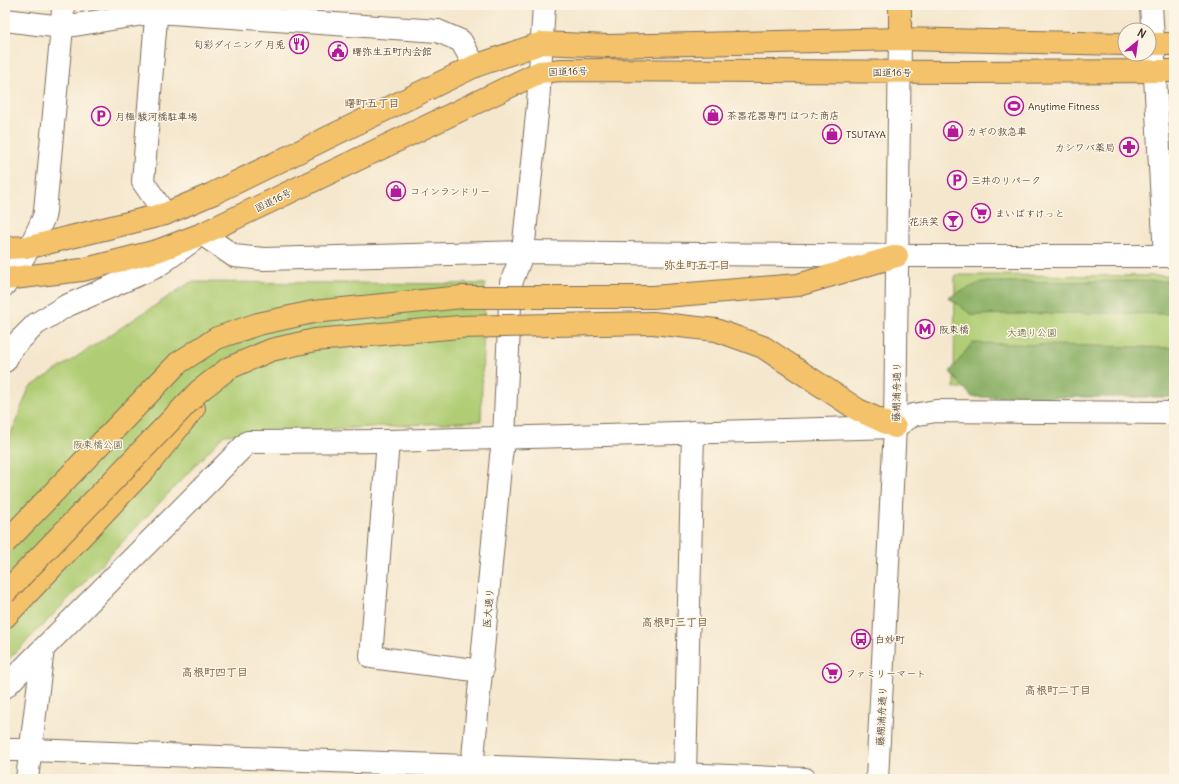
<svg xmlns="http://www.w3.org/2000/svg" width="1179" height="784" viewBox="0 0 1179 784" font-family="Delius,'Klee One',sans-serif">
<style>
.green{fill:#b0cd74;stroke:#767c49}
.forest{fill:#8cb066;stroke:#646d42}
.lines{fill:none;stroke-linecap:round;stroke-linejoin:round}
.minor-casing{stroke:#7c6c5b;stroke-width:24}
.tertiary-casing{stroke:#7c6c5b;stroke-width:24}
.primary-casing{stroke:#7c6c5b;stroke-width:24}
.trunk-casing{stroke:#7c6c5b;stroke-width:24}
.motorway-casing{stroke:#7c6c5b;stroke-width:24}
.minor{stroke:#fff;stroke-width:22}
.tertiary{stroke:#fff;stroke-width:22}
.primary{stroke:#f3c26a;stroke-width:22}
.trunk{stroke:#f3c26a;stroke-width:22}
.motorway{stroke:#f3c26a;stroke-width:22}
.motorway-bridge-casing{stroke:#7c6c5b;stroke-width:24;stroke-linecap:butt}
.motorway-bridge{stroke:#f3c26a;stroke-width:22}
.labels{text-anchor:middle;stroke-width:3;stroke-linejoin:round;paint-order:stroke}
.poi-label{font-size:10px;fill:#3b2a1e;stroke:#fcf5e5;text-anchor:start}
.street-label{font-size:10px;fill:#3b2a1e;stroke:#fcf5e5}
.park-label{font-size:10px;fill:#585334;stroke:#fcf5e5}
.neighbourhood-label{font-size:11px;font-weight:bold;fill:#765a3d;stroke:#fcf5e5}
</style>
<rect width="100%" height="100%" fill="#fcf5e5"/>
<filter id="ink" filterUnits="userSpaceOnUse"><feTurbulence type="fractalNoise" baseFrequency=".025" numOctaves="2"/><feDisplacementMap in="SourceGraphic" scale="8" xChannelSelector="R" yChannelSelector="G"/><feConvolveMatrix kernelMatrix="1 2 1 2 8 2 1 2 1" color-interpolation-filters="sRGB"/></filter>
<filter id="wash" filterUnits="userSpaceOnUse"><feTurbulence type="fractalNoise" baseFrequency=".012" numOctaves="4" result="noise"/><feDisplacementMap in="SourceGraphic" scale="16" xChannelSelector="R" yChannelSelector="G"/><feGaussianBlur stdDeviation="0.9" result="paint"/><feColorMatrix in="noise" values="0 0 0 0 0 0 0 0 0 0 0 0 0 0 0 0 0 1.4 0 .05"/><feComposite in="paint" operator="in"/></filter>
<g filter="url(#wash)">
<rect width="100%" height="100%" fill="#f5e7cd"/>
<g class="green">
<path d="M955 275 1174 276V391L954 388Z"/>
<path d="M191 282 485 284 481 421 224 435 52 616 5 663V449L29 388Z"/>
</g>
<g class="forest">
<path d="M1174 281V314L1085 313 972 315 948 297 982 282Z"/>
<path d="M972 343 1174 348V397H972L950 372Z"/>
</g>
</g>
<g filter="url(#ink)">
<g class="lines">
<defs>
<g id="minor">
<path d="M157 5 143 182 165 214"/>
<path d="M1151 5 1165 256"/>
<path d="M5 20 62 27 156 12 438 31 461 41 475 66"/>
<path d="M202 234 234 256 264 259 523 252 897 256H1174"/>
<path d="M30 247 44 217 45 211 62 27 63 5"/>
<path d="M895 427 913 415 936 411 1174 413"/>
<path d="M388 441 371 657 482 671"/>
<path d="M5 750H30C288 761 547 767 805 779"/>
<path d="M685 774 693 432"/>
<path d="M27 779 43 649"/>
<path d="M471 779 501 456 504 438 511 283 523 252 538 104 544 5"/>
</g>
<g id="tertiary">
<path d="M5 285 30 247"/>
<path d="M5 361 12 348 36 324 66 306 156 267 192 241"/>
<path d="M5 687 248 442 388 441 895 427"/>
<path d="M877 779 895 427 900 39"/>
</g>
<path id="primary" d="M900 39V5"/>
<g id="trunk">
<path d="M1149 44H1174"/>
<path d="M5 248 30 247 165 214 212 194 475 66 542 43 608 46 900 39 1125 44"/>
<path d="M5 279 82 270 157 251 202 234 540 72 562 70 963 72 1174 71"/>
</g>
<g id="motorway">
<path d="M653 297 798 285 897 256"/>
<path d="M653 323 716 330 763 347 858 410 895 427"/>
<path d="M5 617 145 469 194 408"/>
</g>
</defs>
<use href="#minor" class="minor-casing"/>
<use href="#tertiary" class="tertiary-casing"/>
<use href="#primary" class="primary-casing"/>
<use href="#trunk" class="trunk-casing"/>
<use href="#motorway" class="motorway-casing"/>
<use href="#minor" class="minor"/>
<use href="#tertiary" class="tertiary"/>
<use href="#primary" class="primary"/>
<use href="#trunk" class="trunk"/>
<use href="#motorway" class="motorway"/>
<defs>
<g id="motorway-bridge">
<path d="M5 543 178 363 217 338 258 324 313 312 462 297H653"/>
<path d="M5 593 199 391 229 368 271 350 315 340 459 327 653 323"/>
</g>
</defs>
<use href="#motorway-bridge" class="motorway-bridge-casing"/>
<use href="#motorway-bridge" class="motorway-bridge"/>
</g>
</g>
<defs>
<symbol id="restaurant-ring" viewBox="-11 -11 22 22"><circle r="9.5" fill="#fcf5e5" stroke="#b5179e" stroke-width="1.5"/><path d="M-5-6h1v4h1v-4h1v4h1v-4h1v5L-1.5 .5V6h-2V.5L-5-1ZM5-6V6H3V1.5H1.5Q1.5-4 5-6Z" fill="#b5179e"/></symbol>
<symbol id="civic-ring" viewBox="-11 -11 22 22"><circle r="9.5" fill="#fcf5e5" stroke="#b5179e" stroke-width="1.5"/><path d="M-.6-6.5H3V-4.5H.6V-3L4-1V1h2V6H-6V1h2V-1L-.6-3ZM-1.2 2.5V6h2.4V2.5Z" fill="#b5179e"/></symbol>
<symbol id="stadium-ring" viewBox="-11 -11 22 22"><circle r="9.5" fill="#fcf5e5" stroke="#b5179e" stroke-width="1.5"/><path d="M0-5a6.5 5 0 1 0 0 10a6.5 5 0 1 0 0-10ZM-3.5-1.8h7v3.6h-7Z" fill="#b5179e"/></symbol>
<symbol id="shop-ring" viewBox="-11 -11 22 22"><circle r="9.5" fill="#fcf5e5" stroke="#b5179e" stroke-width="1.5"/><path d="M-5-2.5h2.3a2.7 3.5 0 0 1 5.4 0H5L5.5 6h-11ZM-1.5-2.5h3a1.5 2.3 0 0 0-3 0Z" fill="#b5179e"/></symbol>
<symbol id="parking-ring" viewBox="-11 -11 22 22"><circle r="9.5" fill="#fcf5e5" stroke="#b5179e" stroke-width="1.5"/><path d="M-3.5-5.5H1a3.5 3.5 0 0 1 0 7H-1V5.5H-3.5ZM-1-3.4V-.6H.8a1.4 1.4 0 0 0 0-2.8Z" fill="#b5179e"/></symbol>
<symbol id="pharmacy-ring" viewBox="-11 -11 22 22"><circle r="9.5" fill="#fcf5e5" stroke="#b5179e" stroke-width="1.5"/><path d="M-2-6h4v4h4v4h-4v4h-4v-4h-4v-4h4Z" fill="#b5179e"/></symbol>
<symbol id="supermarket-ring" viewBox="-11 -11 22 22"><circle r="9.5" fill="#fcf5e5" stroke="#b5179e" stroke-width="1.5"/><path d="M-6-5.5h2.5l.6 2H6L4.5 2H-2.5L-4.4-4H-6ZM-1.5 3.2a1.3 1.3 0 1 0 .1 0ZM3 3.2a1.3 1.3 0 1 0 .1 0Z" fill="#b5179e"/></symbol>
<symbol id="bar-ring" viewBox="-11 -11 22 22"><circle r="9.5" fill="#fcf5e5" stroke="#b5179e" stroke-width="1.5"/><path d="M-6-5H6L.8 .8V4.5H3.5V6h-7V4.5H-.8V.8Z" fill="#b5179e"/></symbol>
<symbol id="metro-ring" viewBox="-11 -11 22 22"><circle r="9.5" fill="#fcf5e5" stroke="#b5179e" stroke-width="1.5"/><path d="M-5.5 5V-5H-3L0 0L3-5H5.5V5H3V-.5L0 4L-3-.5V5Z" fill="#b5179e"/></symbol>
<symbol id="bus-ring" viewBox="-11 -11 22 22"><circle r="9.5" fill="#fcf5e5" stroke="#b5179e" stroke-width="1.5"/><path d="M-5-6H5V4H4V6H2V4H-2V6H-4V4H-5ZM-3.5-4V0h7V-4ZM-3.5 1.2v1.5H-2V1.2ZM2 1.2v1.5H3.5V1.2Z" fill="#b5179e"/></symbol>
</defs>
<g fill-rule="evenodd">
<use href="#restaurant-ring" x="288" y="33" width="22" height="22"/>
<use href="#civic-ring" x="327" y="40" width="22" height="22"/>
<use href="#stadium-ring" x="1003" y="95" width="22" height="22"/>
<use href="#shop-ring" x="702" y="104" width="22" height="22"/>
<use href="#parking-ring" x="90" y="105" width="22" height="22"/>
<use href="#shop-ring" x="942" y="120" width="22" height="22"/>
<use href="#shop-ring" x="821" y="123" width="22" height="22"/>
<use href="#pharmacy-ring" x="1118" y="136" width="22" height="22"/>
<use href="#parking-ring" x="946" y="169" width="22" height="22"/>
<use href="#shop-ring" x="385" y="180" width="22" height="22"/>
<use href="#supermarket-ring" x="970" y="202" width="22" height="22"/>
<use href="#bar-ring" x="942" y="210" width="22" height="22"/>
<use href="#metro-ring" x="914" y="318" width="22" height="22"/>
<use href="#bus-ring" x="850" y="628" width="22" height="22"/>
<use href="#supermarket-ring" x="821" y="662" width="22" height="22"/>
</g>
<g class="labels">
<g class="poi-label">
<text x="285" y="48" text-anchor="end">旬彩ダイニング 月兎</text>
<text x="352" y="55">曙弥生五町内会館</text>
<text x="1028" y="110">Anytime Fitness</text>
<text x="727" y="119">茶器花器専門 はつた商店</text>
<text x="115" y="120">月極 駿河橋駐車場</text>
<text x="967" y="135">カギの救急車</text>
<text x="846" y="138">TSUTAYA</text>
<text x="1115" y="151" text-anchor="end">カシワバ薬局</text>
<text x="971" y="184">三井のリパーク</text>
<text x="410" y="195">コインランドリー</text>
<text x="995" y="217">まいばすけっと</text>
<text x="939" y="225" text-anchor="end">花浜笑</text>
<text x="939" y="333">阪東橋</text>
<text x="875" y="643">白妙町</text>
<text x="846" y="677">ファミリーマート</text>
</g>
<g class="street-label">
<text transform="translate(568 71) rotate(-2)" y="4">国道16号</text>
<text x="892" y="76">国道16号</text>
<text transform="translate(273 200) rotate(-26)" y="4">国道16号</text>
<text transform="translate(896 392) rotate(-89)" y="4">藤棚浦舟通り</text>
<text transform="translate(488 608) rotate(-85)" y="4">医大通り</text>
<text transform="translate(881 716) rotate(-87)" y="4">藤棚浦舟通り</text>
</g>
<g class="park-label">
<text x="1032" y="336">大通り公園</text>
<text x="98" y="448">阪東橋公園</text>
</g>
<g class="neighbourhood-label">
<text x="372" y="107">曙町五丁目</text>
<text x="697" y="269">弥生町五丁目</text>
<text x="675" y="626">高根町三丁目</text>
<text x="215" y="676">高根町四丁目</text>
<text x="1058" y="694">高根町二丁目</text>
</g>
</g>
<rect width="1179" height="784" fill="none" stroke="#fcf5e5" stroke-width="20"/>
<g transform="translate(1137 42) rotate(29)"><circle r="19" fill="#fcf5e5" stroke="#afa495"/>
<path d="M0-3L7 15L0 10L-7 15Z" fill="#b5179e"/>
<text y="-6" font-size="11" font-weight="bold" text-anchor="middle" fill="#3b2a1e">N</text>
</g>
</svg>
